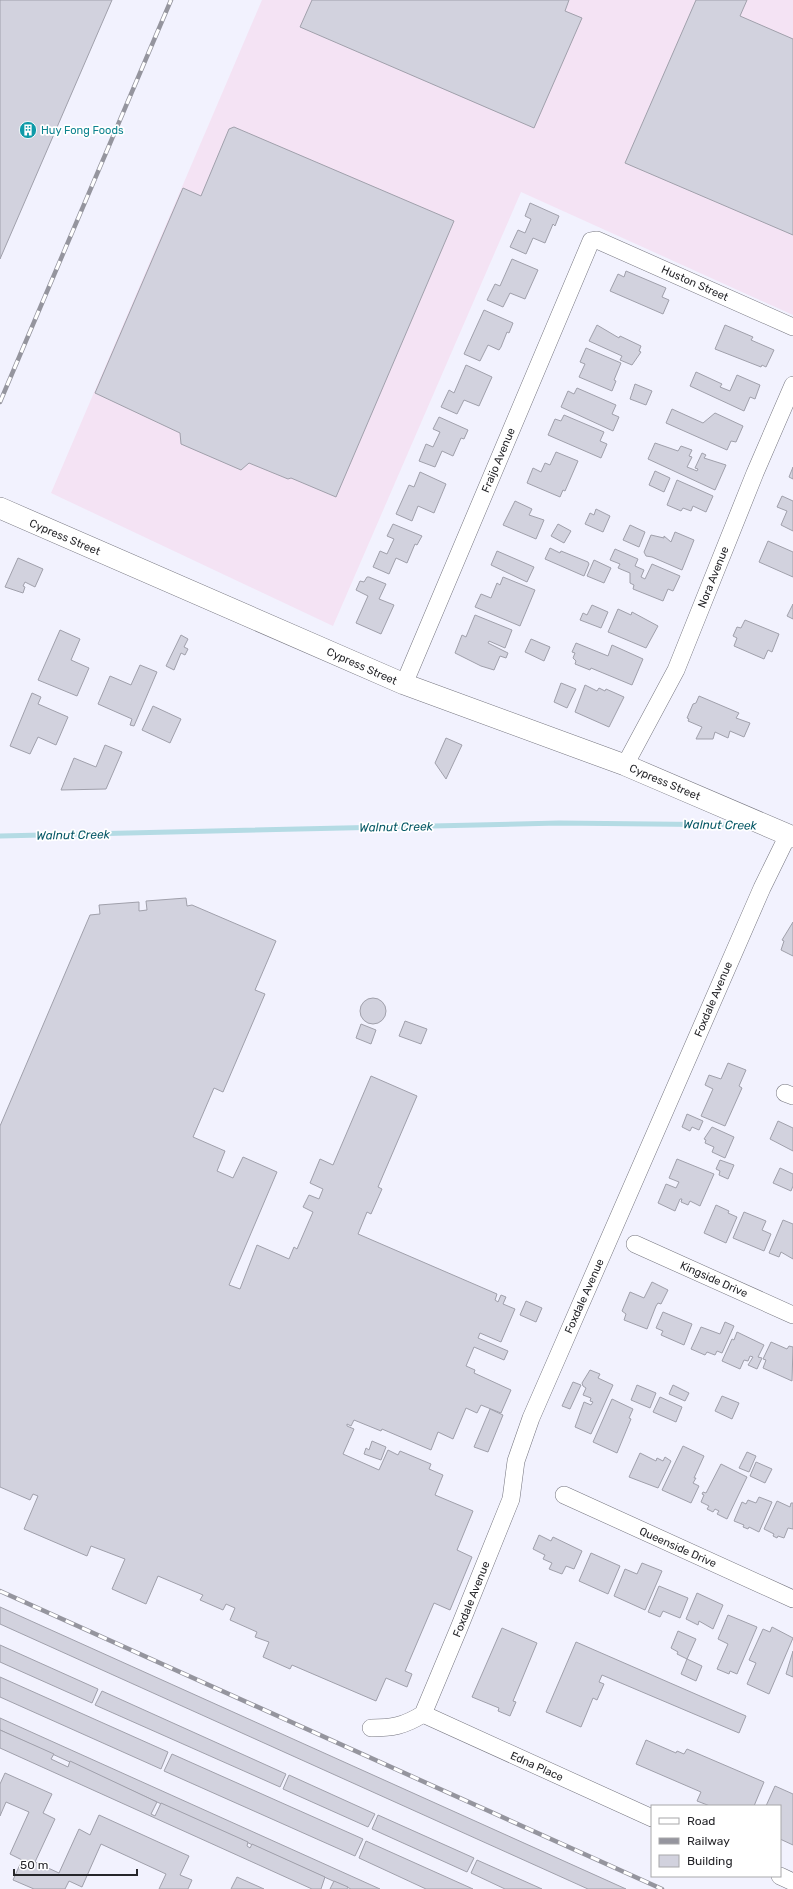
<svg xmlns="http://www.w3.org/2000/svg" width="793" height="1889" viewBox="0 0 793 1889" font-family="Rubik,sans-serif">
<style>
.industrial{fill:#f4e3f4}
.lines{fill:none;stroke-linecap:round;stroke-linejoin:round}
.stream{stroke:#b4dbe4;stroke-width:5}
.building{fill:#d2d2de;stroke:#a0a0ab}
.minor-casing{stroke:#75757f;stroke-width:18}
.tertiary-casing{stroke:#75757f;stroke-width:22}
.minor{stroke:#fff;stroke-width:17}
.tertiary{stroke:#fff;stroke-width:21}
.rail-casing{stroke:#95959e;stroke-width:4.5}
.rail{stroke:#fff;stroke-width:3;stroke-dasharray:9;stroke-linecap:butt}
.labels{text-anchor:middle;stroke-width:3.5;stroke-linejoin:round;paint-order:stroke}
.culture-label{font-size:11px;fill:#0d838f;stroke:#fff;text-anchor:start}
.street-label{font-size:11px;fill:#26262a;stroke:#fff}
.water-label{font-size:12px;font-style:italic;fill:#065866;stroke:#fff}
</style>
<rect width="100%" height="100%" fill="#f2f2fe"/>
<path class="industrial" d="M262 0H793V315L521 192 333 626 51 493Z"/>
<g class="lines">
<path class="stream" d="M0 836 559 823 744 825"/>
</g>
<g class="building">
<path d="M0 0H112L0 259Z"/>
<path d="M312 0H569L565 11 582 18 534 128 300 27Z"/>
<path d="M696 0H747L740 16 793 39V235L625 163Z"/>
<path d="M234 127 454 221 336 497 291 478 288 479 249 463 241 470 181 444 180 433 95 393 183 188 201 196 229 129Z"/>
<path d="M530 203 559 216 555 226 553 224 545 243 533 238 526 254 510 247 518 230 525 233 531 219 525 216Z"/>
<path d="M512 259 538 270 525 299 510 293 503 307 487 300 495 284 500 286Z"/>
<path d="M626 271 666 288 662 297 669 300 663 314 610 291 618 274 624 277Z"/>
<path d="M484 310 513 323 509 333 507 332 501 347 499 350 488 345 480 361 464 354Z"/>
<path d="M597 325 619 338 620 336 641 346 639 351 641 352 632 365 620 360 622 356 589 341Z"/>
<path d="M725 325 753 337 751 340 774 350 766 367 762 365 761 367 715 349Z"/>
<path d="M586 348 621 363 614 380 616 381 612 391 579 377 585 364 580 362Z"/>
<path d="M466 365 492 377 479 406 464 400 457 414 441 407 449 390 454 393Z"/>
<path d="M696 372 722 384 720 387 730 391 737 375 760 385 755 399 750 397 744 411 690 386Z"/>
<path d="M635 384 652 391 646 405 630 399Z"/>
<path d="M577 388 616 405 612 414 619 417 613 431 561 407 568 391 574 394Z"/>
<path d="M672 409 703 423 715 413 743 426 736 442 731 441 727 450 666 423Z"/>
<path d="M564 415 604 432 600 441 607 444 601 458 548 435 555 419 561 421Z"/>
<path d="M439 417 468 430 464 439 461 438 453 456 442 451 435 467 419 461 426 444 433 447 440 432 433 429Z"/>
<path d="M655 443 678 451 681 446 692 450 689 456 692 457 687 467 697 471 698 469 695 468 702 453 706 455 704 458 726 465 715 490 648 459Z"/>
<path d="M556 452 578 461 565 491 563 490 560 497 527 483 533 468 541 472 545 463 550 465Z"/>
<path d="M793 467V479L789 477Z"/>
<path d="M655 471 670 478 664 492 649 485Z"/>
<path d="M420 472 446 484 434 513 418 506 412 521 396 514 409 485 414 487Z"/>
<path d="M677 480 713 496 706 512 693 506 691 511 683 508 681 511 667 505Z"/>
<path d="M782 496 793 501V531L781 525 787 511 777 507Z"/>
<path d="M515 501 532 509 529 515 544 520 536 539 503 525Z"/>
<path d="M596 509 610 516 603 532 585 524 590 513 594 515Z"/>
<path d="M393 524 422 536 417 545 415 544 407 563 396 558 389 574 373 567 380 551 387 554 394 539 387 536Z"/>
<path d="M558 524 571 531 564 543 551 536Z"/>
<path d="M630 525 645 532 639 547 623 540Z"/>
<path d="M675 532 694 540 682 570 652 557 646 556 644 552 651 535 664 538V536L671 542Z"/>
<path d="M768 541 793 552V577L759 562Z"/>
<path d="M550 548 560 553 561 551 588 562 589 564 584 576 545 559Z"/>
<path d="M615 549 638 559 635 566 644 570 641 577 645 579 652 564 680 576 673 591 668 589 663 601 633 589 634 585 630 583V573L618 568 620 564 610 560Z"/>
<path d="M497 551 534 567 527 582 491 565Z"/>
<path d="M18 558 43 569 35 587 25 582 23 586 25 587 23 593 5 587Z"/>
<path d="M594 560 611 568 604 583 587 576Z"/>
<path d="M367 577H369L386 584 379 599 394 605 381 634 356 623 368 596 356 590 360 581 364 582Z"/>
<path d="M503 577 535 590 520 626 475 607 481 594 491 598 497 583 500 585Z"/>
<path d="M793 604V619L787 616Z"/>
<path d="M592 605 608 612 601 628 580 620 583 613 587 615Z"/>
<path d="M618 609 631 615 632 612 658 626 646 648 608 632Z"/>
<path d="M475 615 512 630 505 648 489 641 488 643 508 653 506 658 500 656 494 670 481 666 455 653 462 635 466 637Z"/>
<path d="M745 620 779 634 772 652 768 650 764 659 734 646 737 638 733 636 737 627 741 628Z"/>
<path d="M60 630 80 639 71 660 89 668 77 696 38 680Z"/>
<path d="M181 635 188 639 184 647 188 649 185 655 181 653 174 670 166 666Z"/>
<path d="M531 639 550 647 544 661 525 652Z"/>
<path d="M576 643 608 656 612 645 643 659 632 685 591 668 590 670 575 664 576 661 573 658 575 653 572 652Z"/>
<path d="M140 665 157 672 134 726 130 725 132 719 98 704 110 676 131 685Z"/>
<path d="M561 683 576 689 567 708 554 702Z"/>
<path d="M585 685 597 691 599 688 605 691 606 689 624 697 609 727 575 712Z"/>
<path d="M32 693 41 697 38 704 68 717 56 745 38 737 30 754 10 746Z"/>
<path d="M699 696 739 713 736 718 750 723 744 737 730 731 728 738 715 732 713 739H696L702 727 688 721 689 719 687 718 693 704 696 703Z"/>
<path d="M153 706 181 719 170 743 142 730Z"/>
<path d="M446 738 462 745 446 779 435 763Z"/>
<path d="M105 745 122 752 106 789 61 790 74 758 96 767Z"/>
<path d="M186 898 187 906 192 905 276 941 255 990 265 994 223 1092 214 1088 193 1137 225 1151 217 1171 233 1178 243 1157 277 1172 229 1285 240 1289 257 1245 289 1259 294 1247 297 1249 313 1212 303 1207 309 1195 319 1199 323 1189 310 1183 320 1159 333 1165 371 1076 417 1096 378 1187 382 1189 371 1214 367 1212 358 1234 497 1294 495 1300 498 1302 501 1295 506 1297 503 1304 515 1309 501 1342 480 1333 478 1338 508 1351 504 1360 474 1347 466 1366 475 1370 474 1373 511 1390 501 1413 481 1405 477 1413 466 1408 453 1439 438 1432 431 1450 382 1429 381 1431 354 1420 351 1426 347 1424V1426L354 1429 343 1454 379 1470 388 1450 398 1455 400 1451 431 1464 429 1469 443 1475 435 1495 473 1511 457 1550 472 1557 450 1610 434 1603 405 1671 412 1674 407 1687 386 1678 376 1701 292 1665 290 1669 263 1657 269 1642 255 1637 257 1632 230 1620 235 1608 226 1604 223 1610 200 1600 203 1595 158 1576 146 1604 112 1589 125 1559 91 1546 87 1556 24 1529 38 1496 33 1494 30 1500 0 1487V1126L90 915 100 914 99 905 139 902V911L147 910 146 901Z"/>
<path d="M793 922V956L781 950 784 941 782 940Z"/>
<circle cx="373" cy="1011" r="13"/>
<path d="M405 1021 427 1029 421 1044 399 1036Z"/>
<path d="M361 1024 376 1030 371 1044 356 1038Z"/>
<path d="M728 1063 746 1070 739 1086 742 1088 725 1126 701 1116 713 1089 705 1085 709 1075 721 1079Z"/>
<path d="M687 1114 703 1121 699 1130 692 1127 690 1131 682 1127Z"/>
<path d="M778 1121 793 1128V1151L770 1139Z"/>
<path d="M712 1127 734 1137 725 1158 712 1152 714 1147 705 1143 706 1140 704 1139Z"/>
<path d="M677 1159 714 1174 700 1206 690 1201 688 1205 681 1202 682 1199H680L675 1211 658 1203 666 1184 676 1188 679 1182 669 1178Z"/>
<path d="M720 1160 734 1165 728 1179 719 1175 720 1171 716 1169Z"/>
<path d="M780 1168 793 1174V1186L791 1191 773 1183Z"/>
<path d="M716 1205 729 1211 728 1213 737 1217 726 1243 704 1233Z"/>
<path d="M744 1212 766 1221 762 1230 771 1234 764 1251 733 1238Z"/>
<path d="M783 1220 793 1224V1259L781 1252 779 1257 769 1253Z"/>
<path d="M652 1282 668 1290 661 1304 658 1303 656 1306 647 1329 624 1320 626 1314 622 1311 630 1292 644 1298Z"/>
<path d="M526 1301 542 1308 536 1322 520 1315Z"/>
<path d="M663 1312 692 1324 684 1345 661 1335 663 1331 656 1328Z"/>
<path d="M725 1322 734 1326 722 1353 717 1351 715 1355 707 1352 705 1355 691 1349 701 1327 720 1334Z"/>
<path d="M737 1332 764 1345 758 1357 762 1358 757 1369 748 1365 753 1357 750 1356 748 1361 744 1360 740 1369 722 1361 732 1339 734 1340Z"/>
<path d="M771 1342 787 1349 789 1346 793 1347 792 1381 763 1368 766 1360 763 1359Z"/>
<path d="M590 1370 600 1374 598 1378 613 1385 591 1434 575 1427 584 1402 591 1405 593 1402 590 1401 591 1398 583 1395 586 1388 583 1386 582 1383Z"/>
<path d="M573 1382 581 1385 570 1409 562 1406Z"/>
<path d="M637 1385 656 1393 650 1408 631 1400Z"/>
<path d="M673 1385 689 1393 685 1401 669 1394Z"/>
<path d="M722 1396 739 1403 732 1419 715 1411Z"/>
<path d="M660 1397 682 1407 676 1422 653 1412Z"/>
<path d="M612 1399 633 1409 629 1418 631 1419 617 1453 593 1442Z"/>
<path d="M490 1409 503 1415 488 1452 474 1447Z"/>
<path d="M372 1441 386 1447 381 1460 364 1454 366 1448 369 1450Z"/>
<path d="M683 1446 704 1456 694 1478H696L693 1483 699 1486 691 1503 662 1490Z"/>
<path d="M747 1452 756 1456 749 1472 739 1468Z"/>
<path d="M640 1453 656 1461 657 1458 663 1461 665 1457 671 1461 658 1488 629 1477Z"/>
<path d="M756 1462 772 1469 765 1483 750 1476Z"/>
<path d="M721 1464 747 1477 727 1519 717 1514 719 1511 715 1509 713 1512 707 1509 709 1506 701 1502 704 1495 702 1494 703 1492 706 1493Z"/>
<path d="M759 1497 772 1502 759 1532 749 1527 748 1529 743 1527 744 1525 734 1521 742 1502 746 1504 748 1500 756 1503Z"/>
<path d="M777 1501 790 1507 791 1503H793V1529L788 1528 784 1538 778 1536 777 1538 773 1536 774 1534 764 1529Z"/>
<path d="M539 1535 551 1541 553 1537 582 1551 574 1569 566 1566 562 1574 549 1569 552 1563 543 1559 545 1555 533 1549Z"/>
<path d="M591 1553 620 1566 608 1594 579 1581Z"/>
<path d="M642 1563 662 1571 645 1610 614 1596 625 1569 637 1574Z"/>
<path d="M659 1586 688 1598 680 1618 663 1611 660 1617 648 1612Z"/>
<path d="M697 1593 723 1605 713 1629 699 1621 698 1625 686 1619Z"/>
<path d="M0 1607 626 1889H588L0 1624Z"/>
<path d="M728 1615 757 1627 737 1674 730 1671 729 1674 717 1669 728 1644 718 1639Z"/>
<path d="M772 1627 793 1638 769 1694 747 1684 756 1663 749 1660 763 1629 770 1632Z"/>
<path d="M502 1628 537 1643 513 1701 516 1702 510 1716 498 1711 499 1708 472 1697Z"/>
<path d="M678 1631 696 1639 687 1659 677 1654 678 1652 671 1648Z"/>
<path d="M576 1642 746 1716 739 1733 602 1675 599 1682 604 1684 597 1700 593 1698 581 1727 546 1712Z"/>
<path d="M0 1645 98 1689 92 1703 0 1662Z"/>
<path d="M793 1651V1677L786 1674Z"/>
<path d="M687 1659 702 1666 696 1681 681 1674Z"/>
<path d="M0 1677 168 1752 161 1769 0 1697Z"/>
<path d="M102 1691 286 1774 280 1787 95 1705Z"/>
<path d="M0 1718 380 1889H351L157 1802 0 1730Z"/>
<path d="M0 1730 54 1754 51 1759 68 1767 70 1761 157 1802 151 1814 155 1816 161 1803 248 1842 247 1846 250 1848 252 1844 325 1877 321 1889H312L0 1748Z"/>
<path d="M646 1740 676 1753 677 1751 684 1754 687 1749 764 1782 754 1806H710L697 1801 701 1792 636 1764Z"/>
<path d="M172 1754 363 1839 355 1856 164 1771Z"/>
<path d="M5 1773 52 1794 43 1813 55 1819 35 1862 59 1873 79 1829 90 1835 99 1815 189 1856 180 1875 192 1880 188 1889H159L166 1874 101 1844 82 1887 69 1881 65 1889H34L13 1880 22 1860 10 1854 29 1812 6 1802 0 1816V1784Z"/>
<path d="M289 1775 375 1814 368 1827 283 1789Z"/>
<path d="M775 1786 793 1794V1845L780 1839V1806H766Z"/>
<path d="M378 1815 474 1858 467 1872 372 1829Z"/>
<path d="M366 1841 473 1889H426L359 1858Z"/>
<path d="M477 1860 542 1889H505L471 1873Z"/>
<path d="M237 1877 264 1889H231Z"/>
<path d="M334 1881 348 1887 347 1889H330Z"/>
</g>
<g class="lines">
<defs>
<g id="minor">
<path d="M404 684 591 241 597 240 793 327"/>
<path d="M625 765 676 670 755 473 793 385"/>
<path d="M785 1093 793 1096"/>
<path d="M635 1244 793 1315"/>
<path d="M564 1495 793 1599"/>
<path d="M423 1714 652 1818"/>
<path d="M371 1728C392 1728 404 1726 423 1714L459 1628 511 1499 516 1461 531 1418 762 888 788 835"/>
<path d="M780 1876 793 1882"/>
</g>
<path id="tertiary" d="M0 508 404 684 625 765 793 837"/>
</defs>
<use href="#minor" class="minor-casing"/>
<use href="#tertiary" class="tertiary-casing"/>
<use href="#minor" class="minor"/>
<use href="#tertiary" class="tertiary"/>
<defs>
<g id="rail">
<path d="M0 402 171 0"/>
<path d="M0 1591 662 1889"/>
</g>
</defs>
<use href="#rail" class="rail-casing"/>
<use href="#rail" class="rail"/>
</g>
<defs>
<symbol id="building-disc" viewBox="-11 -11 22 22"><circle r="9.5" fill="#0f9aa8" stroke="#fff"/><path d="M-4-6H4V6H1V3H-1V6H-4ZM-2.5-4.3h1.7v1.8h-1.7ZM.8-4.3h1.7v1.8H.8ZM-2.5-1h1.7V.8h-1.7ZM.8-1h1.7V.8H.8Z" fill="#fff"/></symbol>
</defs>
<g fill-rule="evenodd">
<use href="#building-disc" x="18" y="120" width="20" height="20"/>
</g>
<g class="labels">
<g class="culture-label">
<text x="41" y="134">Huy Fong Foods</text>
</g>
<g class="street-label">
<text transform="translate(695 283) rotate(24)" y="4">Huston Street</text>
<text transform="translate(498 460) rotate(-67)" y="4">Fraijo Avenue</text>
<text transform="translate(65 537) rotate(23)" y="4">Cypress Street</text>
<text transform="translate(713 577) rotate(-68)" y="4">Nora Avenue</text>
<text transform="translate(362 666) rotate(24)" y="4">Cypress Street</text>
<text transform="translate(665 782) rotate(23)" y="4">Cypress Street</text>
<text transform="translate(713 999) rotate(-67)" y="4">Foxdale Avenue</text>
<text transform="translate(714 1279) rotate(24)" y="4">Kingside Drive</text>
<text transform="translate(584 1296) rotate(-66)" y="4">Foxdale Avenue</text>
<text transform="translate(678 1547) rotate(24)" y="4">Queenside Drive</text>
<text transform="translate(471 1599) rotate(-68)" y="4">Foxdale Avenue</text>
<text transform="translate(537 1766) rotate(24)" y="4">Edna Place</text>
</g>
<g class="water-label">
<text transform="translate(720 825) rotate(1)" y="4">Walnut Creek</text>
<text transform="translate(396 827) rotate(-1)" y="4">Walnut Creek</text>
<text transform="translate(73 835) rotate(-1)" y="4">Walnut Creek</text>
</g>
</g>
<rect x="651" y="1805" width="130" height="72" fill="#ffffff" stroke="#a8a8aa"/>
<rect x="659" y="1818" width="20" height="6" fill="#ffffff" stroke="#a8a8aa"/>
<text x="687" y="1825" font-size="12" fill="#26262a">Road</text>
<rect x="659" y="1838" width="20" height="6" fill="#95959e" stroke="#a8a8aa"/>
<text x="687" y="1845" font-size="12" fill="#26262a">Railway</text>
<rect x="659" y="1855" width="20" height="12" fill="#d2d2de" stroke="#a8a8aa"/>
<text x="687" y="1865" font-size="12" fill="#26262a">Building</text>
<path d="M14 1869v6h123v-6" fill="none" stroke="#26262a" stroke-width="2"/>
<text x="20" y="1869" font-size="12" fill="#26262a" stroke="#ffffff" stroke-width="3" paint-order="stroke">50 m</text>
</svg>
